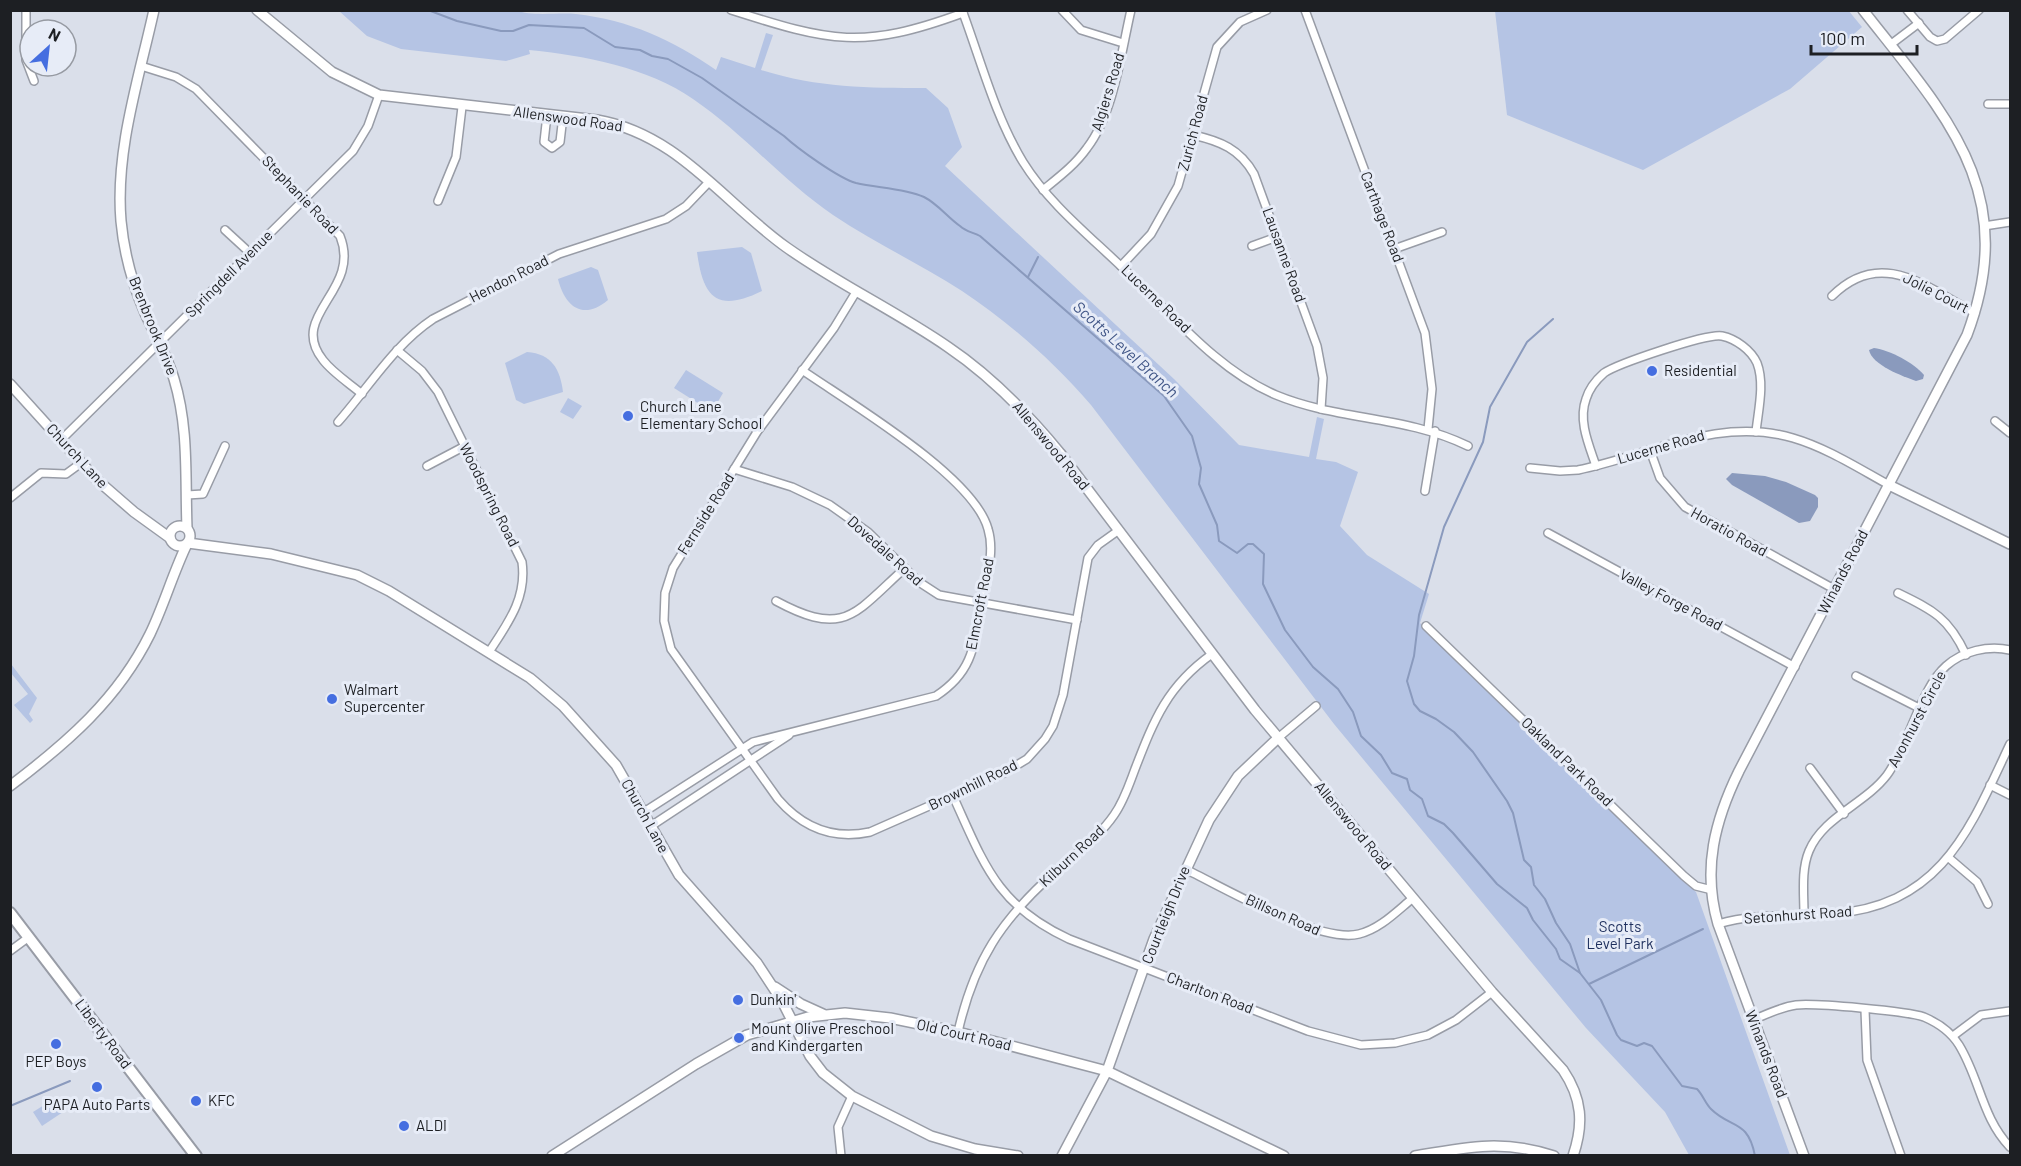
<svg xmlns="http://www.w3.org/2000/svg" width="2021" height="1166" viewBox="0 0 2021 1166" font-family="Barlow,sans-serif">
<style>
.green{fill:#b5c4e4}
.water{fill:#8a9abd}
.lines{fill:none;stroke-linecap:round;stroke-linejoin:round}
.stream{stroke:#8a9abd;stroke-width:2}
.street-casing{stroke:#989ca6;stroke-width:10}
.secondary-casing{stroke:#989ca6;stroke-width:12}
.primary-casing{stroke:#989ca6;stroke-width:14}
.street{stroke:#fff;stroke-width:7}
.secondary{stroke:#fff;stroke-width:9}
.primary{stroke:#fff;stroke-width:10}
.poi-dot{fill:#456ee0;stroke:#e7ecf7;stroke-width:2}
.labels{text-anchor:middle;stroke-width:6;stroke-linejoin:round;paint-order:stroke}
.street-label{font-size:15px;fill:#1d1f23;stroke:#e7ecf7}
.poi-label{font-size:15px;fill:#1d1f23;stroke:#e7ecf7;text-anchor:start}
.park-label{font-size:15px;fill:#1e2f5d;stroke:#e7ecf7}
.water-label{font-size:16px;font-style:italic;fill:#405586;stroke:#e7ecf7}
</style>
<rect width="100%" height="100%" fill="#dadfea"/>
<g class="green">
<path d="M516 10C532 17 558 12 576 14 629 20 673 40 716 70L721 57 755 68 766 33 773 35 761 70C818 88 867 88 926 88L948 108 962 147 945 166 1174 379 1239 445 1309 457 1317 417 1324 419 1316 459 1336 462 1358 472 1340 526 1367 555 1429 594 1420 623 1696 892 1790 1155H1689L1665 1112 1586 1028 1334 724 1091 405C1053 361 1010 323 962 291 920 264 875 243 833 215 783 181 743 133 693 99 650 68 582 55 529 50L530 54 506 61 401 49 367 36 339 11Z"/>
<path d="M1848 10 1862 27 1790 89 1643 170 1507 115 1495 11Z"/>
<path d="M742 247 751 253 762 291C717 313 703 298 697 252Z"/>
<path d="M591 267 598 270 608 300C583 321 565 307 558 279Z"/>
<path d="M527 352C552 354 560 369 563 392L524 404 516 400 505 363Z"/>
<path d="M686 370 723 393 712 412 674 388Z"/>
<path d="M568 398 582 406 573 419 560 412Z"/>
<path d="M11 664 37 698 29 714 33 720 30 723 14 705 28 694 11 673Z"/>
<path d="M57 1097 66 1110 42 1126 33 1112Z"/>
</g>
<g class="water">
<path d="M1874 348C1890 350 1914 363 1924 375L1923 379 1916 381C1902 376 1872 365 1869 350Z"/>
<path d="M1732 473 1765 476 1786 482 1815 495 1818 498V507L1810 521 1799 523 1732 485 1726 479Z"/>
</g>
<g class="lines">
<g class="stream">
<path d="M428 10 457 21 501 31H513L529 25 584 28 615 47 640 50 652 56 668 59 702 78 784 136C797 148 838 178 856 183 877 188 904 188 924 197 938 204 947 217 960 226 966 232 973 232 980 236L1164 396 1192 436 1201 468 1199 484 1217 525 1219 541 1237 553 1248 544H1253L1264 554 1263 584 1285 630 1313 667 1338 689 1353 712 1361 736 1381 755 1392 773 1407 779 1410 790 1422 799 1428 816 1444 824 1453 833 1497 884 1527 908 1533 920 1556 949 1560 959 1580 973 1601 1000 1617 1035 1621 1040 1637 1046 1644 1043 1652 1046 1682 1086 1697 1089C1703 1095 1705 1103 1711 1109 1731 1129 1748 1119 1755 1156"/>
<path d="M1028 277 1038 257"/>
<path d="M1553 319 1527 342 1490 407 1483 442 1444 527 1419 615 1414 656 1407 681 1414 704 1420 711 1436 719 1454 732 1473 752 1507 801 1513 813 1524 860 1531 867 1534 885 1545 899 1556 923 1570 944 1580 973"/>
<path d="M1589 984 1703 929"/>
<path d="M10 1106 70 1081"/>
</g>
<defs>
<g id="street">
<path d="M26 10V60L34 81"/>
<path d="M731 10C831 42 862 50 963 13"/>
<path d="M962 10C981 61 995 116 1023 162 1049 204 1091 237 1126 271 1172 314 1217 370 1276 395 1339 421 1404 415 1468 446"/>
<path d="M1062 10 1081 30 1123 43"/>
<path d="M1305 10 1425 333 1432 389 1428 429"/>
<path d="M1907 10 1930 37 1937 41 1945 39 1979 10"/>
<path d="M1890 45 1919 23"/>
<path d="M141 66 176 77 196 89 340 236C362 291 287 315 323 360 333 373 349 383 362 394"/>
<path d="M1988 104H2010"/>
<path d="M547 115 544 142 552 148 560 142 563 116"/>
<path d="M1193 135C1220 141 1240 149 1254 174L1317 346 1323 378 1321 409"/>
<path d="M1043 190C1059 177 1075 165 1087 148 1114 113 1121 53 1131 10"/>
<path d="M438 201 456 157 462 107"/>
<path d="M1984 226 2010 222"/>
<path d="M225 230 250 253"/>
<path d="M1252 246 1277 237"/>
<path d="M1394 249 1442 232"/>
<path d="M1121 266 1151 234 1178 186 1217 47 1240 22 1267 10"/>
<path d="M856 292 834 328 757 432 673 568 665 593 664 621 671 649 778 799C803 828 833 840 870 832L1004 773 1027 759 1045 739 1053 726 1063 695 1088 558 1098 545 1119 530"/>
<path d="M1832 296C1881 247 1926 287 1975 313"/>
<path d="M397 350 422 371 438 392 522 562C527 598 508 623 489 652"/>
<path d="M1995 421 2010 433"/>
<path d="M338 422C369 387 394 345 433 319L559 254 666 219 686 206 709 182"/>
<path d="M61 440 353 151 368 126 379 95"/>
<path d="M1650 450 1660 478 1685 507 1834 589"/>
<path d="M427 466 465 446"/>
<path d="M1596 466C1589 445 1578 421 1586 399 1589 389 1596 380 1604 373 1617 364 1707 333 1722 336 1736 339 1751 350 1757 363 1765 384 1758 411 1756 432"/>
<path d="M1530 468 1560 471 1578 470C1650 455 1719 416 1793 438 1827 448 1858 468 1889 485"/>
<path d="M734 469 792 487 830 505 868 532 919 582 939 595 1077 620"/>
<path d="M1425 491 1435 431"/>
<path d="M187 495 203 494 225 446"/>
<path d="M10 498 41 473 66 474 81 463"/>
<path d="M1548 533 1795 667"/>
<path d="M1898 593C1933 610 1949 618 1966 655"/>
<path d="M776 601C845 638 854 614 905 568"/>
<path d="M1426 626 1684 876 1696 886 1712 890"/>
<path d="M1856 676 1921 709"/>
<path d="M1278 738 1316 706"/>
<path d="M1810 768 1844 814"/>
<path d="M1990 785 2010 795"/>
<path d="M953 796C984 864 997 906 1069 939L1308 1031 1361 1045 1395 1043 1428 1035 1456 1020 1492 992"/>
<path d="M644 812 753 742 936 696C971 673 974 649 980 610 984 584 996 555 988 529 974 476 848 402 802 370"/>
<path d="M651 826 789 735"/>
<path d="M1949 858 1977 882 1988 904"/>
<path d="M1185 869C1225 888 1319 944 1359 934 1380 929 1397 911 1413 898"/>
<path d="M1804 915C1804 894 1801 870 1809 851 1823 817 1865 804 1887 775 1909 745 1920 689 1946 666 1963 651 1988 645 2010 650"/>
<path d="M1718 924C1756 913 1792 917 1831 914 1941 906 1969 831 2010 744"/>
<path d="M10 951 29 937"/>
<path d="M1865 1010 1867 1060 1901 1156"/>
<path d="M1753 1020C1767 1014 1781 1007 1796 1005 1815 1003 1907 1011 1924 1017 1938 1023 1951 1032 1959 1045 1980 1079 1982 1118 2010 1147"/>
<path d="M958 1032C974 961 1001 920 1055 872 1075 854 1099 837 1114 815 1124 801 1129 785 1135 769 1154 720 1167 686 1212 654"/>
<path d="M1953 1036 1981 1015 2010 1011"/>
<path d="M841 1156 838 1127 852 1096"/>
</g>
<g id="secondary">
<path d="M154 10C139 78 115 151 121 221 124 253 132 283 145 313 155 335 167 356 174 379 189 428 185 477 187 528"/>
<path d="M257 10 332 72 379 95 597 120C678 134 722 201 786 247 838 284 896 311 948 347 991 376 1027 413 1060 453L1255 710 1492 992 1563 1070C1582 1098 1584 1124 1573 1156"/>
<path d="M10 384 96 479 134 512 170 538"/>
<path d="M1889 485 2010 544"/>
<circle cx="180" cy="536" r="10"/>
<path d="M188 543 271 554 357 575 389 591 530 678 563 706 616 765 679 875 757 963 782 1001 810 1056 823 1073 852 1096 931 1136 975 1149 1018 1156"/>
<path d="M10 786C67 743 118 699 150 634 164 605 173 573 187 544"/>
<path d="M775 987 801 1004 823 1014"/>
<path d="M552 1156 696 1064 747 1035 808 1017 845 1013 890 1018 958 1032 1107 1071 1284 1156"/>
<path d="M1062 1156 1107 1071 1154 939 1209 820 1238 776 1278 738"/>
<path d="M1415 1156C1466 1147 1504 1139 1554 1156"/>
<path d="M1804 1156 1718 924C1702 869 1715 820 1739 771L1967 335C2021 191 1946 116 1863 10"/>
</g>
<path id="primary" d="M10 913 196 1156"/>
</defs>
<use href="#street" class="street-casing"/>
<use href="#secondary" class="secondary-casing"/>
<use href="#primary" class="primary-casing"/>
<use href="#street" class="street"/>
<use href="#secondary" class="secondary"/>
<use href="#primary" class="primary"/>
</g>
<g class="poi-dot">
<circle cx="1652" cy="371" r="6"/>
<circle cx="628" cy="416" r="6"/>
<circle cx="332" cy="699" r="6"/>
<circle cx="738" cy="1000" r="6"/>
<circle cx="739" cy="1038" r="6"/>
<circle cx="56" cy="1044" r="6"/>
<circle cx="97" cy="1087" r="6"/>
<circle cx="196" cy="1101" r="6"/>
<circle cx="404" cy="1126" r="6"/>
</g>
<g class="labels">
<g class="street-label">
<text transform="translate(1108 92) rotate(-73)" y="5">Algiers Road</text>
<text transform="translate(568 119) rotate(8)" y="5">Allenswood Road</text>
<text transform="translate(1193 133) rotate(-75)" y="5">Zurich Road</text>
<text transform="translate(300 195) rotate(46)" y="5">Stephanie Road</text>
<text transform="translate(1382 217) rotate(69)" y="5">Carthage Road</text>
<text transform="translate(1284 255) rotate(70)" y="5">Lausanne Road</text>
<text transform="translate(229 274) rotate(-45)" y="5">Springdell Avenue</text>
<text transform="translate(509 279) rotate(-27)" y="5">Hendon Road</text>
<text transform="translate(1936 293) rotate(27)" y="5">Jolie Court</text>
<text transform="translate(1156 299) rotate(44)" y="5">Lucerne Road</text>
<text transform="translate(153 326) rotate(68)" y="5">Brenbrook Drive</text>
<text transform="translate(1051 446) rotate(50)" y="5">Allenswood Road</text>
<text transform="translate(1661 447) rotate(-16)" y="5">Lucerne Road</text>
<text transform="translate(77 456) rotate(47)" y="5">Church Lane</text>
<text transform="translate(489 495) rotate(63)" y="5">Woodspring Road</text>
<text transform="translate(706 514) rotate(-58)" y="5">Fernside Road</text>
<text transform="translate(1729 532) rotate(29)" y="5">Horatio Road</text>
<text transform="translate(885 551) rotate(42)" y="5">Dovedale Road</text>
<text transform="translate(1843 572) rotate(-63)" y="5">Winands Road</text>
<text transform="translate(1671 600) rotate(28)" y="5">Valley Forge Road</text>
<text transform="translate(980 604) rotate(-79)" y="5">Elmcroft Road</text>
<text transform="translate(1917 719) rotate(-62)" y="5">Avonhurst Circle</text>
<text transform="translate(1567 762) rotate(44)" y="5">Oakland Park Road</text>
<text transform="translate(973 785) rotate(-26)" y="5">Brownhill Road</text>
<text transform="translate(645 816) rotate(61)" y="5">Church Lane</text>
<text transform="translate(1353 826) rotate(50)" y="5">Allenswood Road</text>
<text transform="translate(1072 856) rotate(-43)" y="5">Kilburn Road</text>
<text transform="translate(1166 915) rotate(-68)" y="5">Courtleigh Drive</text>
<text transform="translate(1283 915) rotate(24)" y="5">Billson Road</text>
<text transform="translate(1798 915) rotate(-4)" y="5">Setonhurst Road</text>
<text transform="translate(1210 993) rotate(21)" y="5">Charlton Road</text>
<text transform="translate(103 1034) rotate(53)" y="5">Liberty Road</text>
<text transform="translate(964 1035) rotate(13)" y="5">Old Court Road</text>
<text transform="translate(1766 1054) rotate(69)" y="5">Winands Road</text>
</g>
<g class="poi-label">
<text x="1664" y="376">Residential</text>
<text x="640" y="412">Church Lane<tspan x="640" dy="17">Elementary School</tspan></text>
<text x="344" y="695">Walmart<tspan x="344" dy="17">Supercenter</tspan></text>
<text x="750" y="1005">Dunkin'</text>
<text x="751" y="1034">Mount Olive Preschool<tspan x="751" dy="17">and Kindergarten</tspan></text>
<text x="56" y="1067" text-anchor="middle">PEP Boys</text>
<text x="208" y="1106">KFC</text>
<text x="97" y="1110" text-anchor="middle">PAPA Auto Parts</text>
<text x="416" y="1131">ALDI</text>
</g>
<g class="park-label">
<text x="1620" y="932">Scotts<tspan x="1620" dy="17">Level Park</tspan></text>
</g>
<g class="water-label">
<text transform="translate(1126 349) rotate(42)" y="6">Scotts Level Branch</text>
</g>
</g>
<rect width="2021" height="1166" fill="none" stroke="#1d1f23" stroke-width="24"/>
<g transform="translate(48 48) rotate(27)"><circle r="28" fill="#e7ecf7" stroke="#969aa2" stroke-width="1.5"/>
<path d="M0-4.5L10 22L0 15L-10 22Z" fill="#456ee0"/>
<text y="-9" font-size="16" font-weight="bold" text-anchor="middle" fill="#1d1f23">N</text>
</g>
<path d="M1811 45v9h106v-9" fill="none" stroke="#1d1f23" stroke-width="3"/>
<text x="1820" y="45" font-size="18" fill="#1d1f23" stroke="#e7ecf7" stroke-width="4.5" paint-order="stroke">100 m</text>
</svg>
